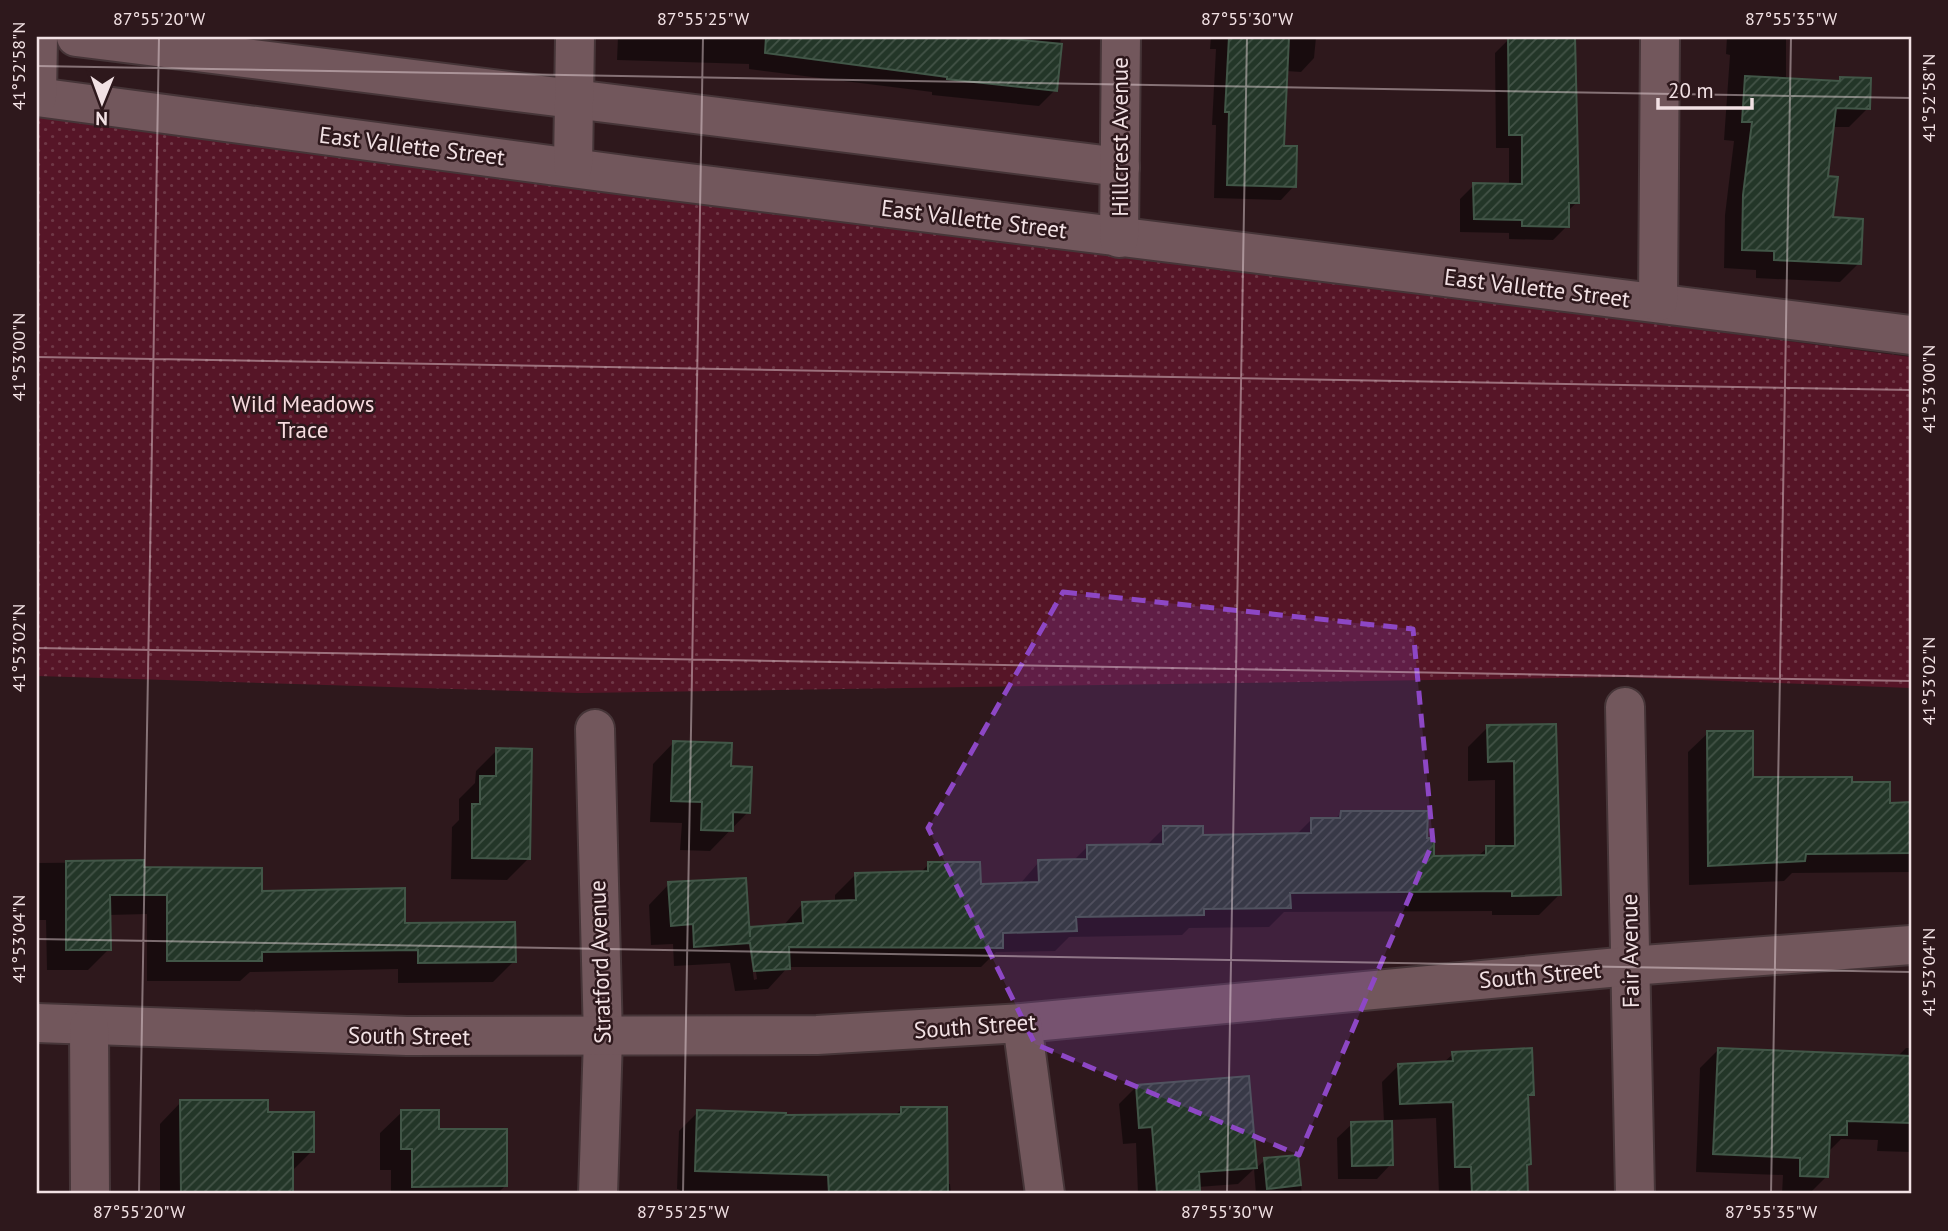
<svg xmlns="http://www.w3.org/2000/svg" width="1948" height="1231" viewBox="0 0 1948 1231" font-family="'PT Sans',sans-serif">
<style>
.park{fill:url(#park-dots)}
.shadow{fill:#0007;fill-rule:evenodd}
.building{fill:url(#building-hatch);stroke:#415647;stroke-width:2}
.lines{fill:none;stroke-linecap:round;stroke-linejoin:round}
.minor-casing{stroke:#463538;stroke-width:42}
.minor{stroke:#72575c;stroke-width:38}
.marked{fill:#8d47c5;fill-opacity:0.2;stroke:#8d47c5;stroke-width:5;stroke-dasharray:14 9;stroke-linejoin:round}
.ticks{fill:none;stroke:#f2e1e4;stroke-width:2;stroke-opacity:0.45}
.labels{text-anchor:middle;stroke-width:5;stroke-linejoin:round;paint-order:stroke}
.street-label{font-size:23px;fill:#f2e1e4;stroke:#2e181c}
.park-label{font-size:23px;fill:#f7dbdf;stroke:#2e181c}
.neatline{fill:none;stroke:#f2e1e4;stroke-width:2.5}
.ticks-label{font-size:18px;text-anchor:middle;fill:#f2e1e4}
</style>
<defs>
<pattern id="park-dots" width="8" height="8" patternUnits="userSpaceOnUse" patternTransform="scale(1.75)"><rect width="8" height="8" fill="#561527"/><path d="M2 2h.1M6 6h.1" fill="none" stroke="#6f3746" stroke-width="1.8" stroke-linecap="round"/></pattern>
<pattern id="building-hatch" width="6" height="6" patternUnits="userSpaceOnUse" patternTransform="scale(1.75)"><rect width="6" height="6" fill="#233628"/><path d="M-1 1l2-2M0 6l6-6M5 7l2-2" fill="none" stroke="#435347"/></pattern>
</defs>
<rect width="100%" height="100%" fill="#2e181c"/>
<path class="park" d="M37 115 1911 357V688L1623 677 580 693 37 676Z"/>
<g class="shadow">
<path d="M618 37H1061L1055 90 1039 106 932 95V92L749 69V64L617 60Z"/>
<path d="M1211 37H1316L1314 58 1301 72 1286 71 1282 148 1294 186 1281 200 1214 198 1216 125H1212L1216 49H1210Z"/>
<path d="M1520 37H1574L1577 202 1567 212V226L1553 240 1509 239V233L1460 232V199L1474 185H1509V148H1496L1495 53 1509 39Z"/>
<path d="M1727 37H1786V80L1837 83 1841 78 1868 108 1849 127H1832L1826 177 1831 219 1859 263 1840 282 1756 278V270L1724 268 1725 215 1734 141 1724 140 1730 55 1726 54Z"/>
<path d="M1555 726 1559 895 1539 915H1492V911L1284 912 1269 927 1189 928 1182 935 1069 937 1055 951 996 952 981 967H788L768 989 735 991 730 963 674 966 673 944 651 945 649 905 669 884 748 931 783 926 803 903H835V895L856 874 920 873 929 864 979 886 1019 885 1039 862 1073 861 1088 846H1146L1164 828 1201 837 1296 835 1312 819 1334 820 1341 813 1426 839 1432 858 1477 857 1487 848H1495V780L1468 781V747L1488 727ZM749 945H752L757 979 754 980Z"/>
<path d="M1708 733 1751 779 1850 784 1889 804H1911V872L1792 873 1784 881 1689 885 1688 752Z"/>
<path d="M674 742 748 812 710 851 680 850 682 823 650 822 653 764Z"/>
<path d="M497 750 529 858 507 880 451 879 452 827 459 820V799L475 783 476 771Z"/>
<path d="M143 862V869L404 925 514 961 493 982 398 983V969L250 972 240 981H147V914L109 915V949L88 970H47L46 920H37V863Z"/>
<path d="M1906 1048H1911V1152L1877 1151 1878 1140 1841 1139 1828 1152 1826 1177 1809 1194H1782L1783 1175 1696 1172 1700 1068 1718 1050 1897 1057Z"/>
<path d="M1453 1054 1532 1094 1526 1100 1529 1164 1525 1167 1526 1194H1439L1436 1118 1390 1120 1391 1164 1377 1179H1338L1337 1138 1352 1124 1384 1123 1382 1082 1399 1065 1443 1063Z"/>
<path d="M1248 1078 1255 1169 1265 1160 1297 1157 1302 1194H1256L1254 1169 1238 1184 1198 1187 1193 1194H1138L1136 1143 1123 1144 1119 1104 1136 1087Z"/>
<path d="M181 1102 266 1114 312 1151 291 1172V1194H160V1124Z"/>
<path d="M902 1109 946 1184H950L951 1194 741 1191V1194H680V1190L677 1189 679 1131 698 1112 784 1117 894 1116Z"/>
<path d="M402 1112 437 1131 505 1186 497 1194H391V1170H380V1133Z"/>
</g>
<g class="building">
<path d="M766 37H991L1062 44 1057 91 947 79V77L765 53Z"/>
<path d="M1229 37H1289L1284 146H1297L1296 187 1227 185 1229 112H1225Z"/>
<path d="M1508 37H1575L1579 203H1569V227L1522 226V220L1474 219 1473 183 1522 184V135H1509Z"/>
<path d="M1745 76 1840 81V77L1871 78 1870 109 1836 108 1828 176 1838 177 1833 217 1863 219 1861 264 1774 260V251L1742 250 1743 195 1752 122H1742Z"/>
<path d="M1556 724 1561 895 1512 896V891L1290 893 1291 908 1204 909V915L1076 917 1077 931 1003 933V948L789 947 790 969 754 971 750 943 694 947 693 924 671 926 668 882 746 878 750 937V927L803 923 802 902 856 900 855 873 928 871V862H980L981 884 1039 882 1038 860 1087 859V845L1163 844V826H1203V835L1311 833V818H1340L1341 811H1428L1427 838H1434V856L1486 855V846H1515L1514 761 1488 762 1487 725Z"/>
<path d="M1707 731H1753V777H1852V782H1890V803L1911 802V853L1806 854 1805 861 1708 866Z"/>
<path d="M673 741 732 743 731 766 752 767 750 813 733 812V831L701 830 702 802 671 801Z"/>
<path d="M496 748 532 749 530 859 472 858V804H480V776H496Z"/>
<path d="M144 860V867L262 868V891L405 888V923L515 922 516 962 418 963V950L262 952V961H167V895H110L111 950H66V861Z"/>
<path d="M1532 1048 1534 1095H1528L1531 1164 1527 1165 1528 1194H1472L1471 1167H1455L1453 1102 1400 1104 1398 1064 1453 1061 1452 1052Z"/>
<path d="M1718 1048 1911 1056V1123L1847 1121V1135H1830L1828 1177 1800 1176V1158L1713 1154Z"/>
<path d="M1249 1076 1257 1168 1199 1172 1200 1190 1157 1192 1152 1127 1139 1128 1136 1085Z"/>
<path d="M180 1100H268V1112H314V1152H293V1194H181Z"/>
<path d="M901 1107H947L948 1194H829L828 1175 695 1171 697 1110 786 1113V1115L901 1114Z"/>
<path d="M401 1110H439V1129H507V1186L412 1187V1149H401Z"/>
<path d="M1392 1121 1393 1165 1352 1166 1351 1122Z"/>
<path d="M1298 1155 1301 1185 1267 1189 1264 1158Z"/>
</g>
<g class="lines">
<defs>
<g id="minor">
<path d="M76 37 1120 167"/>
<path d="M37 97 640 177 1911 335"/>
<path d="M37 97 38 37"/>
<path d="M573 166 575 37"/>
<path d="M1119 238 1121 37"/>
<path d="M1658 302 1660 37"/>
<path d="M1625 707 1635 1194"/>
<path d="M595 729 603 1038 598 1194"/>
<path d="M37 1023 407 1036 817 1035 1022 1023 1630 966 1911 945"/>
<path d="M1022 1023 1045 1194"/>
<path d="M89 1027 90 1194"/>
</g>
</defs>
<use href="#minor" class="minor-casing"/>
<use href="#minor" class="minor"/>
</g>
<path class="marked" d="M1063 592 1413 629 1433 842 1299 1155 1035 1044 928 828Z"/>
<path class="ticks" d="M37 66 1911 98M37 357 1911 390M37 648 1911 681M37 939 1911 972M139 1194 159 37M683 1194 703 37M1227 1194 1247 37M1771 1194 1791 37"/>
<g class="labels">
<g class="street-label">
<text transform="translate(1120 137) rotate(-90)" y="8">Hillcrest Avenue</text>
<text transform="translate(412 146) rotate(7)" y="8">East Vallette Street</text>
<text transform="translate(974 219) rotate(7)" y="8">East Vallette Street</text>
<text transform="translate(1537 288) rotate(7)" y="8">East Vallette Street</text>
<text transform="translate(1630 951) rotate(-91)" y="8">Fair Avenue</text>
<text transform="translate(600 962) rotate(-92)" y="8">Stratford Avenue</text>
<text transform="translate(1540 975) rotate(-5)" y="8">South Street</text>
<text transform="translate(975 1026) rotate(-4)" y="8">South Street</text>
<text transform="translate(409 1036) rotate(1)" y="8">South Street</text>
</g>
<g class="park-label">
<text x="303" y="412">Wild Meadows<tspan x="303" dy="26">Trace</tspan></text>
</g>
</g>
<rect width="1948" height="1231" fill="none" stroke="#2e181c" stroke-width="77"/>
<g transform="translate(102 102) rotate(181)" stroke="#2e181c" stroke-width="5" paint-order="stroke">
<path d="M0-5L12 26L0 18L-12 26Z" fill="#f2e1e4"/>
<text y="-10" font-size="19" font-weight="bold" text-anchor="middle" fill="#f2e1e4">N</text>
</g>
<path d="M1658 98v10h94v-10" fill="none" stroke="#f2e1e4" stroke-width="3.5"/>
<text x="1668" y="98" font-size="21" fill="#f2e1e4" stroke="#2e181c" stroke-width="5" paint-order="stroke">20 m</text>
<rect x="38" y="38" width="1872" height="1154" class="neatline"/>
<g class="ticks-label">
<text x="159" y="25">87°55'20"W</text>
<text x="703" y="25">87°55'25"W</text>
<text x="1247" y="25">87°55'30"W</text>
<text x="1791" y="25">87°55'35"W</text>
<text transform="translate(19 66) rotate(-90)" y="6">41°52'58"N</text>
<text transform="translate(1929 98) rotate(-90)" y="6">41°52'58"N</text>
<text transform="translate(19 357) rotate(-90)" y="6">41°53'00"N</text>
<text transform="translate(1929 389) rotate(-90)" y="6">41°53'00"N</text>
<text transform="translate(19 648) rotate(-90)" y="6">41°53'02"N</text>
<text transform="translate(1929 681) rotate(-90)" y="6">41°53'02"N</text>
<text transform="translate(19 939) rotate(-90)" y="6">41°53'04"N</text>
<text transform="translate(1929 972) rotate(-90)" y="6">41°53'04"N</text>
<text x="139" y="1218">87°55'20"W</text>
<text x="683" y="1218">87°55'25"W</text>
<text x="1227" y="1218">87°55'30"W</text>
<text x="1771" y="1218">87°55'35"W</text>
</g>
</svg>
